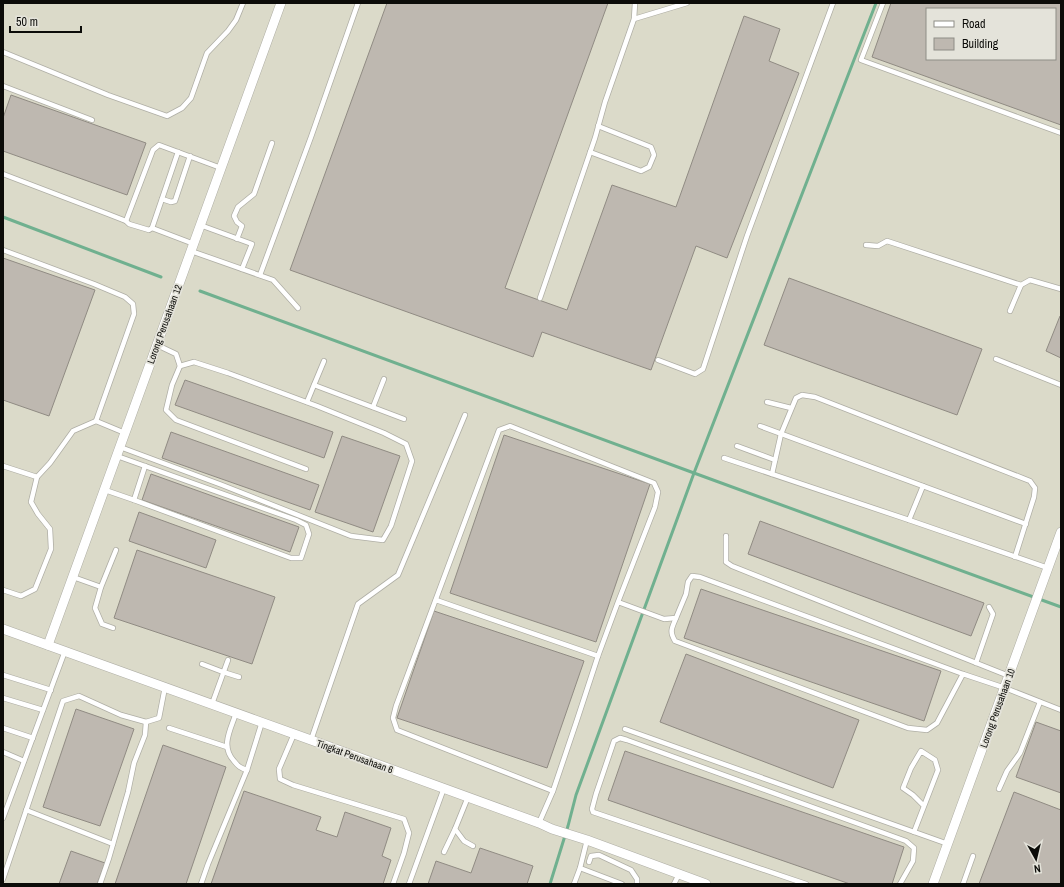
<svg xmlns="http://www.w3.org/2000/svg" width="1064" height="887" viewBox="0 0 1064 887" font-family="'Archivo Narrow',sans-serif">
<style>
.built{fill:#dbdac9;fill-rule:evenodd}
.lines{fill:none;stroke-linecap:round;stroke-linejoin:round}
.stream{stroke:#70b08f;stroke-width:3}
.building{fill:#beb8b0;stroke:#908b83;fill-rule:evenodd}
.service-casing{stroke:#afaea5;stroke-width:6}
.minor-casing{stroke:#afaea5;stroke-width:10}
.service{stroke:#fff;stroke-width:4.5}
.minor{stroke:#fff;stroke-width:9}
.labels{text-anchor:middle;stroke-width:3.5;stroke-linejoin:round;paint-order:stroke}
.street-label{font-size:10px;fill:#0c0c09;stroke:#e4e3da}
</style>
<rect width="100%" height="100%" fill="#e4e3da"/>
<path class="built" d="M3 3H1061V884H3ZM927 9H1055V59H927Z"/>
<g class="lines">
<g class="stream">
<path d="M3 217 161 277"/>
<path d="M200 291 694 473 1061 607"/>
<path d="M550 884 568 826 576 795 694 473 876 3"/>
</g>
</g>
<g class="building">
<path d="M387 3H608L505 288 567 310 612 185 676 207 744 16 780 29 769 61 799 73 727 258 696 246 651 370 542 332 533 357 290 270Z"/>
<path d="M891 3H1061V125L872 57ZM927 9H1055V59H927Z"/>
<path d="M11 95 146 143 127 195 3 151V118Z"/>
<path d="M3 258 95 290 49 416 3 400Z"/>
<path d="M789 278 982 349 957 415 764 345Z"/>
<path d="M1060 316H1061V358L1046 351Z"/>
<path d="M185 380 333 432 324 458 175 405Z"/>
<path d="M171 432 319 485 310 510 162 458Z"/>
<path d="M504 435 650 484 596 642 450 593Z"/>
<path d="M342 436 400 456 373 532 315 512Z"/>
<path d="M151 474 299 527 290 552 142 500Z"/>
<path d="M139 512 216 540 206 568 129 541Z"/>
<path d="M760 521 984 603 971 636 748 554Z"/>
<path d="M137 550 275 597 252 664 114 618Z"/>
<path d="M701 589 941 671 924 721 684 638Z"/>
<path d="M434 611 584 661 547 768 397 718Z"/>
<path d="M686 654 859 720 833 788 660 722Z"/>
<path d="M76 709 134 729 100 826 43 807Z"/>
<path d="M1036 722 1061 731V793L1016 777Z"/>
<path d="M163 745 226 767 186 884H115Z"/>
<path d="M625 751 904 847 892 884H850L608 800Z"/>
<path d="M244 791 321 817 316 830 337 837 345 812 391 828 382 856 391 860 383 884H211Z"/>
<path d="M1014 792 1061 810V884H979Z"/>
<path d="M480 848 533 866 527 884H428L436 861 471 873Z"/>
<path d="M71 851 105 863 97 884H59Z"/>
</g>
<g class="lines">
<defs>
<g id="service">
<path d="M883 3 861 60 1061 133"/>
<path d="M634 19 687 3"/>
<path d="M3 52 108 95 167 116 182 108 191 98 207 53 228 31 236 20 243 3"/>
<path d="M3 86 92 120"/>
<path d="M590 152 641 171 649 167 654 155 651 147 598 126"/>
<path d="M3 174 108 214 126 221 129 224 149 230 152 228 178 152"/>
<path d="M162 199 171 202 175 201 190 156"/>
<path d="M126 221 153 150 159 145 221 168"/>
<path d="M200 225 252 244 242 269"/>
<path d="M152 228 194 244"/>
<path d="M237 239 242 226 237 222 234 216 238 207 254 194 272 143"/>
<path d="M866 245 878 246 887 241 1021 285 1030 280 1061 289"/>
<path d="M3 250 94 284 125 297 133 304 134 314 96 421"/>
<path d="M191 251 273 280 298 308"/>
<path d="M260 275 311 137 358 3"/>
<path d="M540 298 595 138 605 102 634 19 635 3"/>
<path d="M1010 311 1021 285"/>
<path d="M157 345 176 354 180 366 172 385 166 410 176 420 306 469"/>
<path d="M996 359 1061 385"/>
<path d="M658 360 695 374 703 369 747 236 833 3"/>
<path d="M314 385 404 419"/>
<path d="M307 402 314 385 324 361"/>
<path d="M767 402 791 408"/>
<path d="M373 407 384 379"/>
<path d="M760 426 1026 524"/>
<path d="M737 446 775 460"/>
<path d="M120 447 222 485 351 536 383 540 391 526 412 461 406 444 384 433 317 406 228 373 194 362 180 366"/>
<path d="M724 458 909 520 1048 568"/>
<path d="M3 466 37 477 50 463 73 431 96 421 125 433"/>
<path d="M772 474 781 434 796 398 802 395 815 397 1030 481 1035 488 1034 497 1015 557"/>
<path d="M105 490 134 500 291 558H301L309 534 306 525 296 520 117 456"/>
<path d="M134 500 145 466"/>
<path d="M909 520 923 486"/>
<path d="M726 536V562L732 566 1009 676"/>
<path d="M73 577 101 587 95 608 102 624 113 628"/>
<path d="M101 587 116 550"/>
<path d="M3 590 21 596 35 589 51 549 50 529 38 514 31 502 37 477"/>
<path d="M436 600 598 656"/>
<path d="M618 602 598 656 577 720 553 791 397 730 393 718 396 706 499 430 510 426 654 483 658 492 655 507 618 602 664 619 676 618 686 594 688 582 692 576 700 577 963 674"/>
<path d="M676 618C672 628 669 631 675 641L908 728 927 730 937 723 963 674 1005 688 1061 710"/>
<path d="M976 663 993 614 989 607"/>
<path d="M202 664 223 672 239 677"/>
<path d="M3 675 51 690"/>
<path d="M3 698 43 710"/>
<path d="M212 704 228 660"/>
<path d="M3 728 33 738"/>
<path d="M169 728 227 747"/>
<path d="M625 729 948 844"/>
<path d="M294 734 279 769 280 779 293 785 404 819 409 833 404 853 393 884"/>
<path d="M311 740 358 604 398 575 465 415"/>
<path d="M3 752 24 761"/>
<path d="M247 770 262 722"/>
<path d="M999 789 1007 771 1020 753 1040 702"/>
<path d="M468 797 455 829 464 841 473 846"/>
<path d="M26 810 113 844"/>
<path d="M3 818 65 651"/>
<path d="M539 823 553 791"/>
<path d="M914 832 938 770 935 760 921 751 911 768 903 788 913 795 924 806"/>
<path d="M587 840 580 868 622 884"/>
<path d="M444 852 455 829"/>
<path d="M589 862 591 856 599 855 631 870 637 879V884"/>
<path d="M3 879 63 701 79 696 121 715 146 722 159 718 165 687"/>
<path d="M100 884 109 858 128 792 134 763 145 735 146 722"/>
<path d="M201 884 208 864 247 770C240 768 238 766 234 761 220 746 231 729 236 713"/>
<path d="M409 884 444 788"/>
<path d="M574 884 580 868"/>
<path d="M674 884 679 874"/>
<path d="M806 884 593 812 592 809 596 794 614 741 620 738 627 740 906 841 914 848 913 861 900 884"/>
<path d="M963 884 973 856"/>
</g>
<g id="minor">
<path d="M3 629 311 740 539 823 552 829 587 840 706 884"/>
<path d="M48 645 281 3"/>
<path d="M933 884 1061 532"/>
</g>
</defs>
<use href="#service" class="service-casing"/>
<use href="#minor" class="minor-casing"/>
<use href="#service" class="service"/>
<use href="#minor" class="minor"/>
</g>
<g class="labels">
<g class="street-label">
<text transform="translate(164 324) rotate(-70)" y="4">Lorong Perusahaan 12</text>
<text transform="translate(997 708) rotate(-70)" y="4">Lorong Perusahaan 10</text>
<text transform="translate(355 756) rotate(20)" y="4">Tingkat Perusahaan 6</text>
</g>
</g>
<rect width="1064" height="887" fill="none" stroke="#0c0c09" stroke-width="8"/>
<rect x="926" y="8" width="130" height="52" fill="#e4e3da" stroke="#8e8d86"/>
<rect x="934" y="21" width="20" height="6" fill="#ffffff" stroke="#8e8d86"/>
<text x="962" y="28" font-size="12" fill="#0c0c09">Road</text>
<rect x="934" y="38" width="20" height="12" fill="#beb8b0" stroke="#8e8d86"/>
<text x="962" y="48" font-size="12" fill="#0c0c09">Building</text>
<g transform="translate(1036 859) rotate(172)" stroke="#e4e3da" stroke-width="3" paint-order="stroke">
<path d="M0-3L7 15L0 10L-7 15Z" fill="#0c0c09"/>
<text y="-6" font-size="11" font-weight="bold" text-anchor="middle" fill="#0c0c09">N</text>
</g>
<path d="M10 26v6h71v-6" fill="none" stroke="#0c0c09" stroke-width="2"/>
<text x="16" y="26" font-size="12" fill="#0c0c09" stroke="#e4e3da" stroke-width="3" paint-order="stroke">50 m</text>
</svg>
